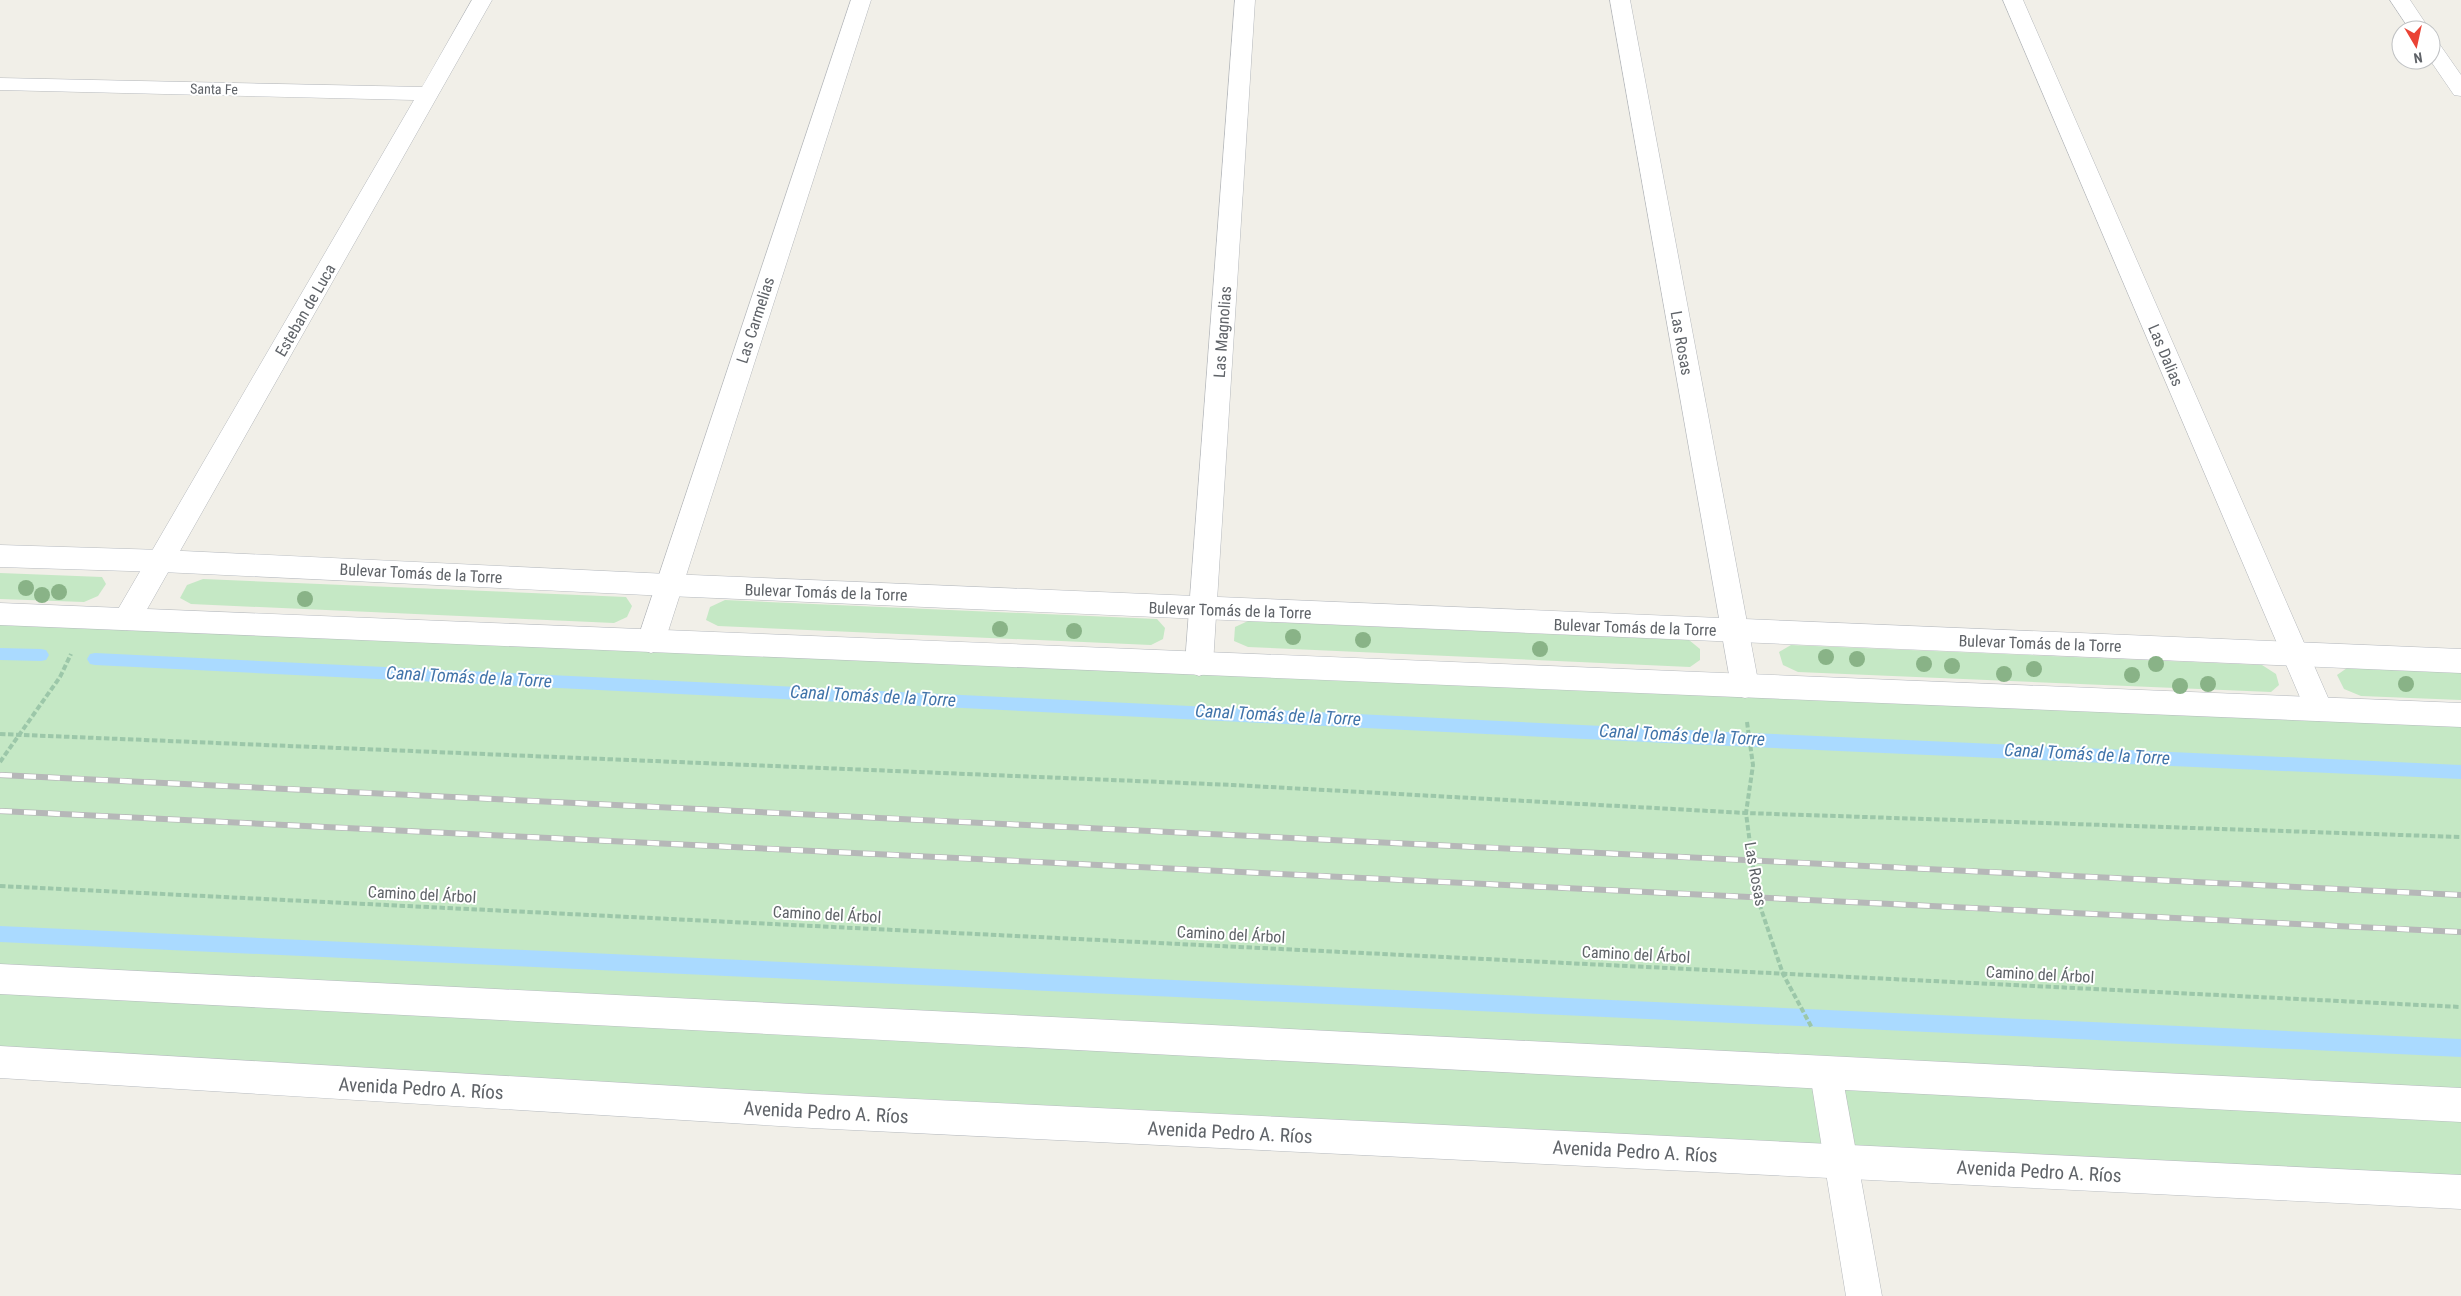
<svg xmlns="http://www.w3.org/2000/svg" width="2461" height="1296" viewBox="0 0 2461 1296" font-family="'Roboto Condensed',sans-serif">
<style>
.green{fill:#c5e8c5}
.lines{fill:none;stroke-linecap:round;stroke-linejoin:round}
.stream{fill:#aadaff;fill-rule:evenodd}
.street-casing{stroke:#b5b8bc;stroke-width:1}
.secondary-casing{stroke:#b6babf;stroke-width:1}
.path{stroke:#9cc7a9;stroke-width:4;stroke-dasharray:5.5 2.5;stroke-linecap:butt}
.street{fill:#fff;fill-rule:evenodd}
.secondary{fill:#fff;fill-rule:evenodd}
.rail-casing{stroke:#b6b7b8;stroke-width:6}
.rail{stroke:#fff;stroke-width:4.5;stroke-dasharray:12;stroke-linecap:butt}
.tree{fill:#89b387}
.labels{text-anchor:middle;stroke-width:4;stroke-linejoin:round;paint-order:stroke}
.far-street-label{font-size:14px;fill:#5f6368;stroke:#fff}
.street-label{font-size:16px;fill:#5f6368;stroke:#fff}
.water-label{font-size:18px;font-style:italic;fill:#4174aa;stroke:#fff}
.near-street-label{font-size:19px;fill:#5f6368;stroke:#fff}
</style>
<rect width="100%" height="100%" fill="#f1efe8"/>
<g class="green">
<path d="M0 573 102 577 106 584 98 596 84 602 0 599Z"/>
<path d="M203 579 626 597 632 606 627 617 614 623 191 604 180 598 187 585Z"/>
<path d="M725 600 1157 619 1165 628 1163 639 1151 645 718 626 706 620 710 607Z"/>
<path d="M0 614 2461 715V1192L0 1062Z"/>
<path d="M1248 621 1689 640 1700 649V660L1690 667 1248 647 1234 641 1235 627Z"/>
<path d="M1791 645 2262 665 2276 674 2279 685 2271 692 1798 672 1783 665 1779 652Z"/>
<path d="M2347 668 2461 673V700L2361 696 2344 689 2337 675Z"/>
</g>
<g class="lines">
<g class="stream">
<path d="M0 648 41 649 46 650 49 655 46 660 41 661 0 660Z"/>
<path d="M95 653 1707 731 2461 765V779L1707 745 95 665 90 664 87 659 90 654Z"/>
<path d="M0 926 2461 1039V1057L0 942Z"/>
</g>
<defs>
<g id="street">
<path d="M472 0H492L137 627 127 630 117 627 113 619 117 611 414 100 0 90V78L422 87Z"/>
<path d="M851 0H871L665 641 661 649 651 653 641 649 637 641Z"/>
<path d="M1235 0H1255L1213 664 1209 672 1199 676 1189 672 1185 664Z"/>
<path d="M1610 0H1630L1759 686 1755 695 1745 698 1735 695 1731 686Z"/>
<path d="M2003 0H2023L2333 709 2329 718 2319 721 2309 718 2305 709Z"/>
<path d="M2390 0H2410L2430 30H2410Z"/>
<path d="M2431 40 2438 42 2461 75V96L2454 95 2430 60Z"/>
<path d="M1826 1058 1838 1062 1842 1074 1882 1296H1846L1810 1074 1814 1062Z"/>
</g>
<g id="secondary">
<path d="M0 545 162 550 668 574 2461 649V673L668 596 162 572 0 567Z"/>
<path d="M0 603 2461 703V727L0 625Z"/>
<path d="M0 964 2461 1088V1122L0 994Z"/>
<path d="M0 1046 812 1094 2461 1175V1209L812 1128 0 1078Z"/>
</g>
</defs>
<use href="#street" class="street-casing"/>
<use href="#secondary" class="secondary-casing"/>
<g class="path">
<path d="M1747 722 1753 765 1746 813 1757 897 1783 974 1812 1028"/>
<path d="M0 734 1233 785 1746 813 2461 837"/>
<path d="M0 762 60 677 71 654"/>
<path d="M0 886 2461 1007"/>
</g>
<use href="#street" class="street"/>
<use href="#secondary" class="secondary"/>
<defs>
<g id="rail">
<path d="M0 775 2461 895"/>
<path d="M0 811 2461 932"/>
</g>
</defs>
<use href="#rail" class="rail-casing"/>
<use href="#rail" class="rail"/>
</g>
<g class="tree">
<circle cx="26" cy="588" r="8"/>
<circle cx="59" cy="592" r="8"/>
<circle cx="42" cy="595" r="8"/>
<circle cx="305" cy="599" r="8"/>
<circle cx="1000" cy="629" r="8"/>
<circle cx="1074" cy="631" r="8"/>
<circle cx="1293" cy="637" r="8"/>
<circle cx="1363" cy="640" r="8"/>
<circle cx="1540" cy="649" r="8"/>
<circle cx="1826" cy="657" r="8"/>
<circle cx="1857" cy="659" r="8"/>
<circle cx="1924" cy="664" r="8"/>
<circle cx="2156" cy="664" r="8"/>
<circle cx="1952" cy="666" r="8"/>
<circle cx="2034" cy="669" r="8"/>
<circle cx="2004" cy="674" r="8"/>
<circle cx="2132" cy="675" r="8"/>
<circle cx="2208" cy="684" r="8"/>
<circle cx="2406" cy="684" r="8"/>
<circle cx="2180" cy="686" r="8"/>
</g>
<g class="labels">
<g class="far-street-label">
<text transform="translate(214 89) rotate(1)" y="5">Santa Fe</text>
</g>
<g class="street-label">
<text transform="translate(305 310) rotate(-60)" y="6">Esteban de Luca</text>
<text transform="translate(755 320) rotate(-72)" y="6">Las Carmelias</text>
<text transform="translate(1222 332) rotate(-86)" y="6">Las Magnolias</text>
<text transform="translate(1682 343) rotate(80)" y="6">Las Rosas</text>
<text transform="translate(2166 355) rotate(67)" y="6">Las Dalias</text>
<text transform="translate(421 573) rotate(3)" y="6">Bulevar Tomás de la Torre</text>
<text transform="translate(826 592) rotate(2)" y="6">Bulevar Tomás de la Torre</text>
<text transform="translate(1230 610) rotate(2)" y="6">Bulevar Tomás de la Torre</text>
<text transform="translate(1635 627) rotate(2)" y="6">Bulevar Tomás de la Torre</text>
<text transform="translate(2040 643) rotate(2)" y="6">Bulevar Tomás de la Torre</text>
<text transform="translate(1756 874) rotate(80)" y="6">Las Rosas</text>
<text transform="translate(422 894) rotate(3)" y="6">Camino del Árbol</text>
<text transform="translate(827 914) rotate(3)" y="6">Camino del Árbol</text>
<text transform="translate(1231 934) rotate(3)" y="6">Camino del Árbol</text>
<text transform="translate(1636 954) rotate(3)" y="6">Camino del Árbol</text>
<text transform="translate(2040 974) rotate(3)" y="6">Camino del Árbol</text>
</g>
<g class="water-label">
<text transform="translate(469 677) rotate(3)" y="6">Canal Tomás de la Torre</text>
<text transform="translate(873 696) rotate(3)" y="6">Canal Tomás de la Torre</text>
<text transform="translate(1278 715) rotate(3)" y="6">Canal Tomás de la Torre</text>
<text transform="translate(1682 735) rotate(3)" y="6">Canal Tomás de la Torre</text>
<text transform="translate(2087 754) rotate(3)" y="6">Canal Tomás de la Torre</text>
</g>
<g class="near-street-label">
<text transform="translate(421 1088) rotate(3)" y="7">Avenida Pedro A. Ríos</text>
<text transform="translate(826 1112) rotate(3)" y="7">Avenida Pedro A. Ríos</text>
<text transform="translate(1230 1132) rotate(3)" y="7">Avenida Pedro A. Ríos</text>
<text transform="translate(1635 1151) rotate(3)" y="7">Avenida Pedro A. Ríos</text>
<text transform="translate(2039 1171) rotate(3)" y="7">Avenida Pedro A. Ríos</text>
</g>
</g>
<g transform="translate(2416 45) rotate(171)"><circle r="24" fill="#ffffff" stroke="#bfc1c3"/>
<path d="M0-4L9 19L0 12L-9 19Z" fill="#ea4335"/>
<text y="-8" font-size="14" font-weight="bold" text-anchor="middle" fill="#5f6368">N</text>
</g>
</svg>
